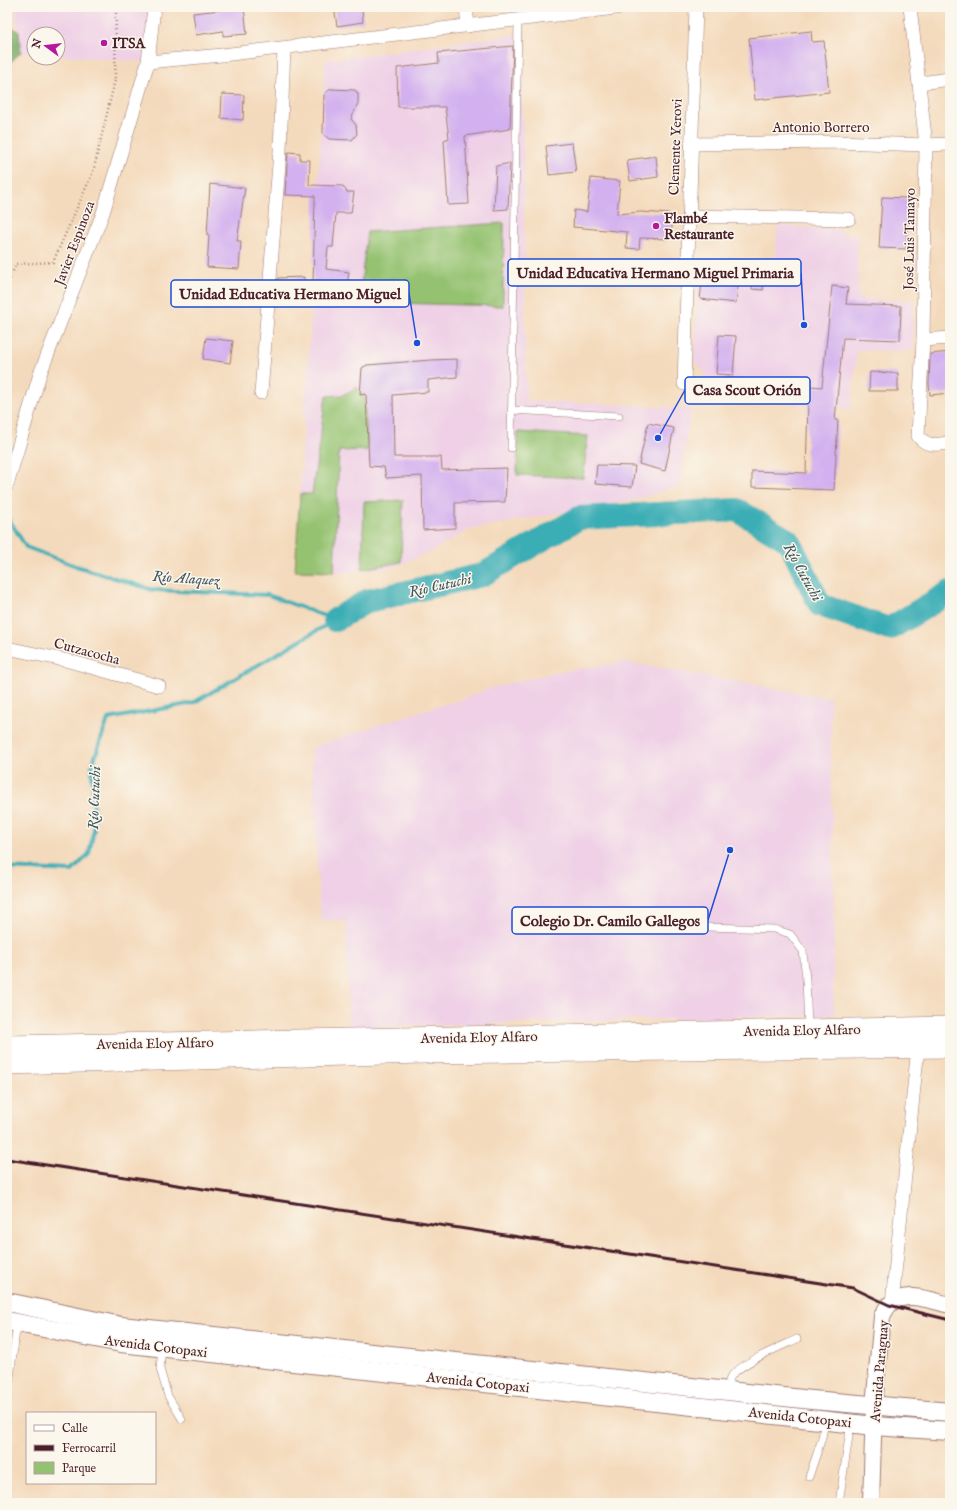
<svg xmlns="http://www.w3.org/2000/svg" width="957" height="1510" viewBox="0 0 957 1510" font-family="'IM FELL English',serif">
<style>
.built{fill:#efd0e6}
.green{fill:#94c271;stroke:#6f704e}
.forest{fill:#77a863;stroke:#606447}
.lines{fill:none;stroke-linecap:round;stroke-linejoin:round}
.stream{stroke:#3badb5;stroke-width:4}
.river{stroke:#3badb5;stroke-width:24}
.building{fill:#d3b0ef}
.service-casing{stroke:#9f7c74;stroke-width:8}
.minor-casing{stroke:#9f7c74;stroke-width:14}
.tertiary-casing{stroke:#9f7c74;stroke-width:18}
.secondary-casing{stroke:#9f7c74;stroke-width:20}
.primary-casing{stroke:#9f7c74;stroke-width:22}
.path{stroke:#9f7c74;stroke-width:2.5;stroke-dasharray:1 3;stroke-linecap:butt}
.service{stroke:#fff;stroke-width:7}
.minor{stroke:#fff;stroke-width:13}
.tertiary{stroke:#fff;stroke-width:16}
.secondary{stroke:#fff;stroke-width:18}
.primary{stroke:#fff;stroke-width:21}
.rail{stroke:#4a1f2b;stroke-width:3}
.poi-dot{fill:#b5179e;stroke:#fbf7ec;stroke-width:1.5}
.labels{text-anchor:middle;stroke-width:3;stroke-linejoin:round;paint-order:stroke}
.poi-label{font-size:14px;font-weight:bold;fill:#4a1f2b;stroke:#fbf7ec;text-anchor:start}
.street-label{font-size:14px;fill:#4a1f2b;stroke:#fbf7ec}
.water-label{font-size:15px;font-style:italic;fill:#445862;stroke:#fbf7ec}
.leader{fill:none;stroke:#1d4ed8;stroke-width:1.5}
.callout-dot{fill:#1d4ed8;stroke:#fbf7ec;stroke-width:1.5}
.callout{fill:#fbf7ec;stroke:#1d4ed8;stroke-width:1.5}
.callout-label{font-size:15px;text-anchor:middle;font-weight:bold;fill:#4a1f2b}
</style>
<rect width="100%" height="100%" fill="#fbf7ec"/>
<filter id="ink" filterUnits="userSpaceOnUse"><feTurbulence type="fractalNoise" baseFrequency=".025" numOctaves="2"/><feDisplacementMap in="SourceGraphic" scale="8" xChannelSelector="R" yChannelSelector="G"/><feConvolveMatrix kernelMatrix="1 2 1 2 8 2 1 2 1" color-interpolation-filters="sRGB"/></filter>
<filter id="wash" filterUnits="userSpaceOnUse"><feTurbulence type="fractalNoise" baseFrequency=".012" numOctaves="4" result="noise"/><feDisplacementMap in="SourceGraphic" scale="16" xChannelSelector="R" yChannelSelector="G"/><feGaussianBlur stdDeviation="0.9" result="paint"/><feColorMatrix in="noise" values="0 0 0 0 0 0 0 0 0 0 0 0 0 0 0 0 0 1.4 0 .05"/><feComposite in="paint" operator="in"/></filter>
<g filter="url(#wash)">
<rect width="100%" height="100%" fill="#f4dabc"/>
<g class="built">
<path d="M15 7H152L148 62 58 55V34H34V53L21 52Z"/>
<path d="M522 34 526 401 626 405 691 409 679 486 634 500 470 529 432 551 394 567 349 572 295 571 313 284 325 60Z"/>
<path d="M778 226 836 229 844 234 851 235 857 233 859 299 914 301 912 351 857 350 851 409 705 396 704 371 700 366 694 362 698 266 773 273Z"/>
<path d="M625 662 830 698 834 933 833 993 835 1015 349 1027 346 921 321 920 319 902 311 748 395 719 463 699 490 688 557 672Z"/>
</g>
<g class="green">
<path d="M504 223 503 306 359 302 367 232Z"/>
<path d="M357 387 360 395 364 394 368 450 339 451 334 572 295 571 300 494H312L326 396 343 395Z"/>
<path d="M518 432 588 436 583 478 517 475Z"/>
<path d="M403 500 401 562 362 569 364 502Z"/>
</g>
<path class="forest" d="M7 23 19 32 21 52 7 66Z"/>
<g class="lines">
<g class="stream">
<path d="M7 516 26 547 76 566 153 590 268 595 335 620"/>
<path d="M7 868 72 871 89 854 94 829 92 766 108 719 193 703 335 620"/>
</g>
<path class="river" d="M335 620 367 601 482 575 579 518 737 510 789 541 820 605 889 629 950 592"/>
</g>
<g id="blocks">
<g class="building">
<path d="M220 7H244L247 34 223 36V31L196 35 193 13 221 10Z"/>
<path d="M334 7H362L363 22 337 26Z"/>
<path d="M811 31 812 42 824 41 829 92 755 100 749 38Z"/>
<path d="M513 46 510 129 465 136 469 204 448 205 444 140 449 138 445 107H398L397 68 439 63 438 53Z"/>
<path d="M330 89 355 90 358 94V103L351 119 356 125 357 134 352 140 329 139 323 134 324 95Z"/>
<path d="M222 94 244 95 243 120 221 118Z"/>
<path d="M572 143 576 172 549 175 546 146Z"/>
<path d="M288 152 300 153V160H310L309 185 343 186 347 192H354L351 213H336L333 247H328L326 269 349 272 347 286 313 284 315 196 285 195Z"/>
<path d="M656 156 658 177 630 181 627 160Z"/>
<path d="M510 163 508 209 494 210 496 166Z"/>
<path d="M591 178 620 181 617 214 641 212 670 214 669 221 673 222 671 232H669L668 239 640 238 639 249 626 248 627 232 573 227 574 210 587 212Z"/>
<path d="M210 184 245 188 237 241H241L239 269 207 267 209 235H207Z"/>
<path d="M882 197 909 198 906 249 879 248Z"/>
<path d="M753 271H764L763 290 752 289Z"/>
<path d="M703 274 739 279 736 303 700 299Z"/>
<path d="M304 277V291L277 293 278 278Z"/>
<path d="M832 286 848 288 846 304 901 306 900 340 843 338 835 420H838L834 490 752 487V471L806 473 808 402 725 394 727 378 822 387Z"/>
<path d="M719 335 736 336 733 375 716 374Z"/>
<path d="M206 338 233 341 230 363 203 359Z"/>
<path d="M950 352V393L930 395 929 384 930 354Z"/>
<path d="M457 359V377L428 380V392L393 395 394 457H441L442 470 507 468 505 502 455 503V528L423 530 422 476 386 478 384 467 369 466 366 394 360 395 362 368 367 365 431 360Z"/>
<path d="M870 372 898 373V391H869Z"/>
<path d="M648 423 674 428 665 471 639 464Z"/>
<path d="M597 465 635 466 632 487 595 484Z"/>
</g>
</g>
</g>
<g filter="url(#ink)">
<use href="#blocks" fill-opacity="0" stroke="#9f7c74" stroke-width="1"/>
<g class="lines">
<defs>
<g id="service">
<path d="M511 410 619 416"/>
<path d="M511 448 518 20"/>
<path d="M668 926 774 929 790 934 803 951 806 979 808 1028"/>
<path d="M162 1348 160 1369 168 1396 182 1419"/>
<path d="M727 1391C728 1387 728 1382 730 1378 738 1364 782 1346 797 1339"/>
<path d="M7 1401 17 1323"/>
<path d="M809 1477 822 1438 825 1420"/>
<path d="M839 1503 851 1423"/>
</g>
<g id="minor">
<path d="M466 7 468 26"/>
<path d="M910 7 926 145 923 340 918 436C928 448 936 444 950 443"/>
<path d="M148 62 222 55 624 7"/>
<path d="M920 83 950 79"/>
<path d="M691 144 836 142 926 145 950 144"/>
<path d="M689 216 849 219"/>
<path d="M923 340 950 338"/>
<path d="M684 384 696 7"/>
<path d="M261 393 280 151 284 48"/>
<path d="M7 485 40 374 103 213 148 62 154 7"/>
<path d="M7 648 69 661 159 686"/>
<path d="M892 1303 918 1047"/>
</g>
<path id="tertiary" d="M871 1503 874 1406 882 1316C884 1313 886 1308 889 1305 904 1289 932 1301 950 1305"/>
<g id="secondary">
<path d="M7 1302 121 1326 812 1400 950 1412"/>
<path d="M7 1321 121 1343 874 1426 950 1431"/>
</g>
<g id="primary">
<path d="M7 1046 950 1027"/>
<path d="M7 1064 424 1053 950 1047"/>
</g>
</defs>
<use href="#service" class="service-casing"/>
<use href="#minor" class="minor-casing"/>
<use href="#tertiary" class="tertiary-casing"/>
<use href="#secondary" class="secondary-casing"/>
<use href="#primary" class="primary-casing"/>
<path class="path" d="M7 286 16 264 53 262 93 172 115 80 116 7"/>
<use href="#service" class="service"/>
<use href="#minor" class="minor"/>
<use href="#tertiary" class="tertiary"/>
<use href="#secondary" class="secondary"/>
<use href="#primary" class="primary"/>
<path class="rail" d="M7 1159 853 1288 889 1305 950 1320"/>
</g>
</g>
<g class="poi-dot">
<circle cx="104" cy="43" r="4"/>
<circle cx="656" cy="226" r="4"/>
</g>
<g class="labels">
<g class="poi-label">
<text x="112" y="48">ITSA</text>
<text x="664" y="223">Flambé<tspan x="664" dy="16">Restaurante</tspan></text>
</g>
<g class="street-label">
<text x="821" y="132">Antonio Borrero</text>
<text transform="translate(675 147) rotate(-88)" y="5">Clemente Yerovi</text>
<text transform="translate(909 239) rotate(-89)" y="5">José Luis Tamayo</text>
<text transform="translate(74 243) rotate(-69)" y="5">Javier Espinoza</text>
<text transform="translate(87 651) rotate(15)" y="5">Cutzacocha</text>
<text transform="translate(802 1030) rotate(-1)" y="5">Avenida Eloy Alfaro</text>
<text transform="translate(479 1037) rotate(-1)" y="5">Avenida Eloy Alfaro</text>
<text transform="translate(155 1043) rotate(-1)" y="5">Avenida Eloy Alfaro</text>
<text transform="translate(156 1346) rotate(7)" y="5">Avenida Cotopaxi</text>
<text transform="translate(879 1371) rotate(-85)" y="5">Avenida Paraguay</text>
<text transform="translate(478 1382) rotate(6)" y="5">Avenida Cotopaxi</text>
<text transform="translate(800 1417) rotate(6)" y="5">Avenida Cotopaxi</text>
</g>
<g class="water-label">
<text transform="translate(803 572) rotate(61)" y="5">Río Cutuchi</text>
<text transform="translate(186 578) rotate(4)" y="5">Río Alaquez</text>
<text transform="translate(440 585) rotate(-13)" y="5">Río Cutuchi</text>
<text transform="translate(94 798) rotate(-88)" y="5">Río Cutuchi</text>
</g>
</g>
<path class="leader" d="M804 325L801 273M417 343L409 293M658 438L685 390M730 850L708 920"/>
<g class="callout-dot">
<circle cx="804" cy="325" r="4"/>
<circle cx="417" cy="343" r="4"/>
<circle cx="658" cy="438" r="4"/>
<circle cx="730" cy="850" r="4"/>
</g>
<g class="callout">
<rect x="508" y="259" width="293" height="27" rx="4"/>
<rect x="171" y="280" width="238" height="27" rx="4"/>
<rect x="685" y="377" width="125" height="27" rx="4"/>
<rect x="512" y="907" width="196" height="27" rx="4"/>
</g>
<g class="callout-label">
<text x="655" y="278">Unidad Educativa Hermano Miguel Primaria</text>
<text x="290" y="299">Unidad Educativa Hermano Miguel</text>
<text x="747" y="395">Casa Scout Orión</text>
<text x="610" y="926">Colegio Dr. Camilo Gallegos</text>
</g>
<rect width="957" height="1510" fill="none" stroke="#fbf7ec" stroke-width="24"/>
<rect x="26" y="1412" width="130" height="72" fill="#fbf7ec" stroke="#b4a19f"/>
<rect x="34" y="1425" width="20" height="6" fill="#ffffff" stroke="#b4a19f"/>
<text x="62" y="1432" font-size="12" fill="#4a1f2b">Calle</text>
<rect x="34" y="1445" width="20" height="6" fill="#4a1f2b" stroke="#b4a19f"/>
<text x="62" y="1452" font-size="12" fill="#4a1f2b">Ferrocarril</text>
<rect x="34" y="1462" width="20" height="12" fill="#94c271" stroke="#b4a19f"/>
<text x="62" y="1472" font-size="12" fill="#4a1f2b">Parque</text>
<g transform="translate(46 46) rotate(285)"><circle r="19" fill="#fbf7ec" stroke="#b4a19f"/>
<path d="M0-3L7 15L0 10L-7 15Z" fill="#b5179e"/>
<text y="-6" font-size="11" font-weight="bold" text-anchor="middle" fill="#4a1f2b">N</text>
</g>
</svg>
